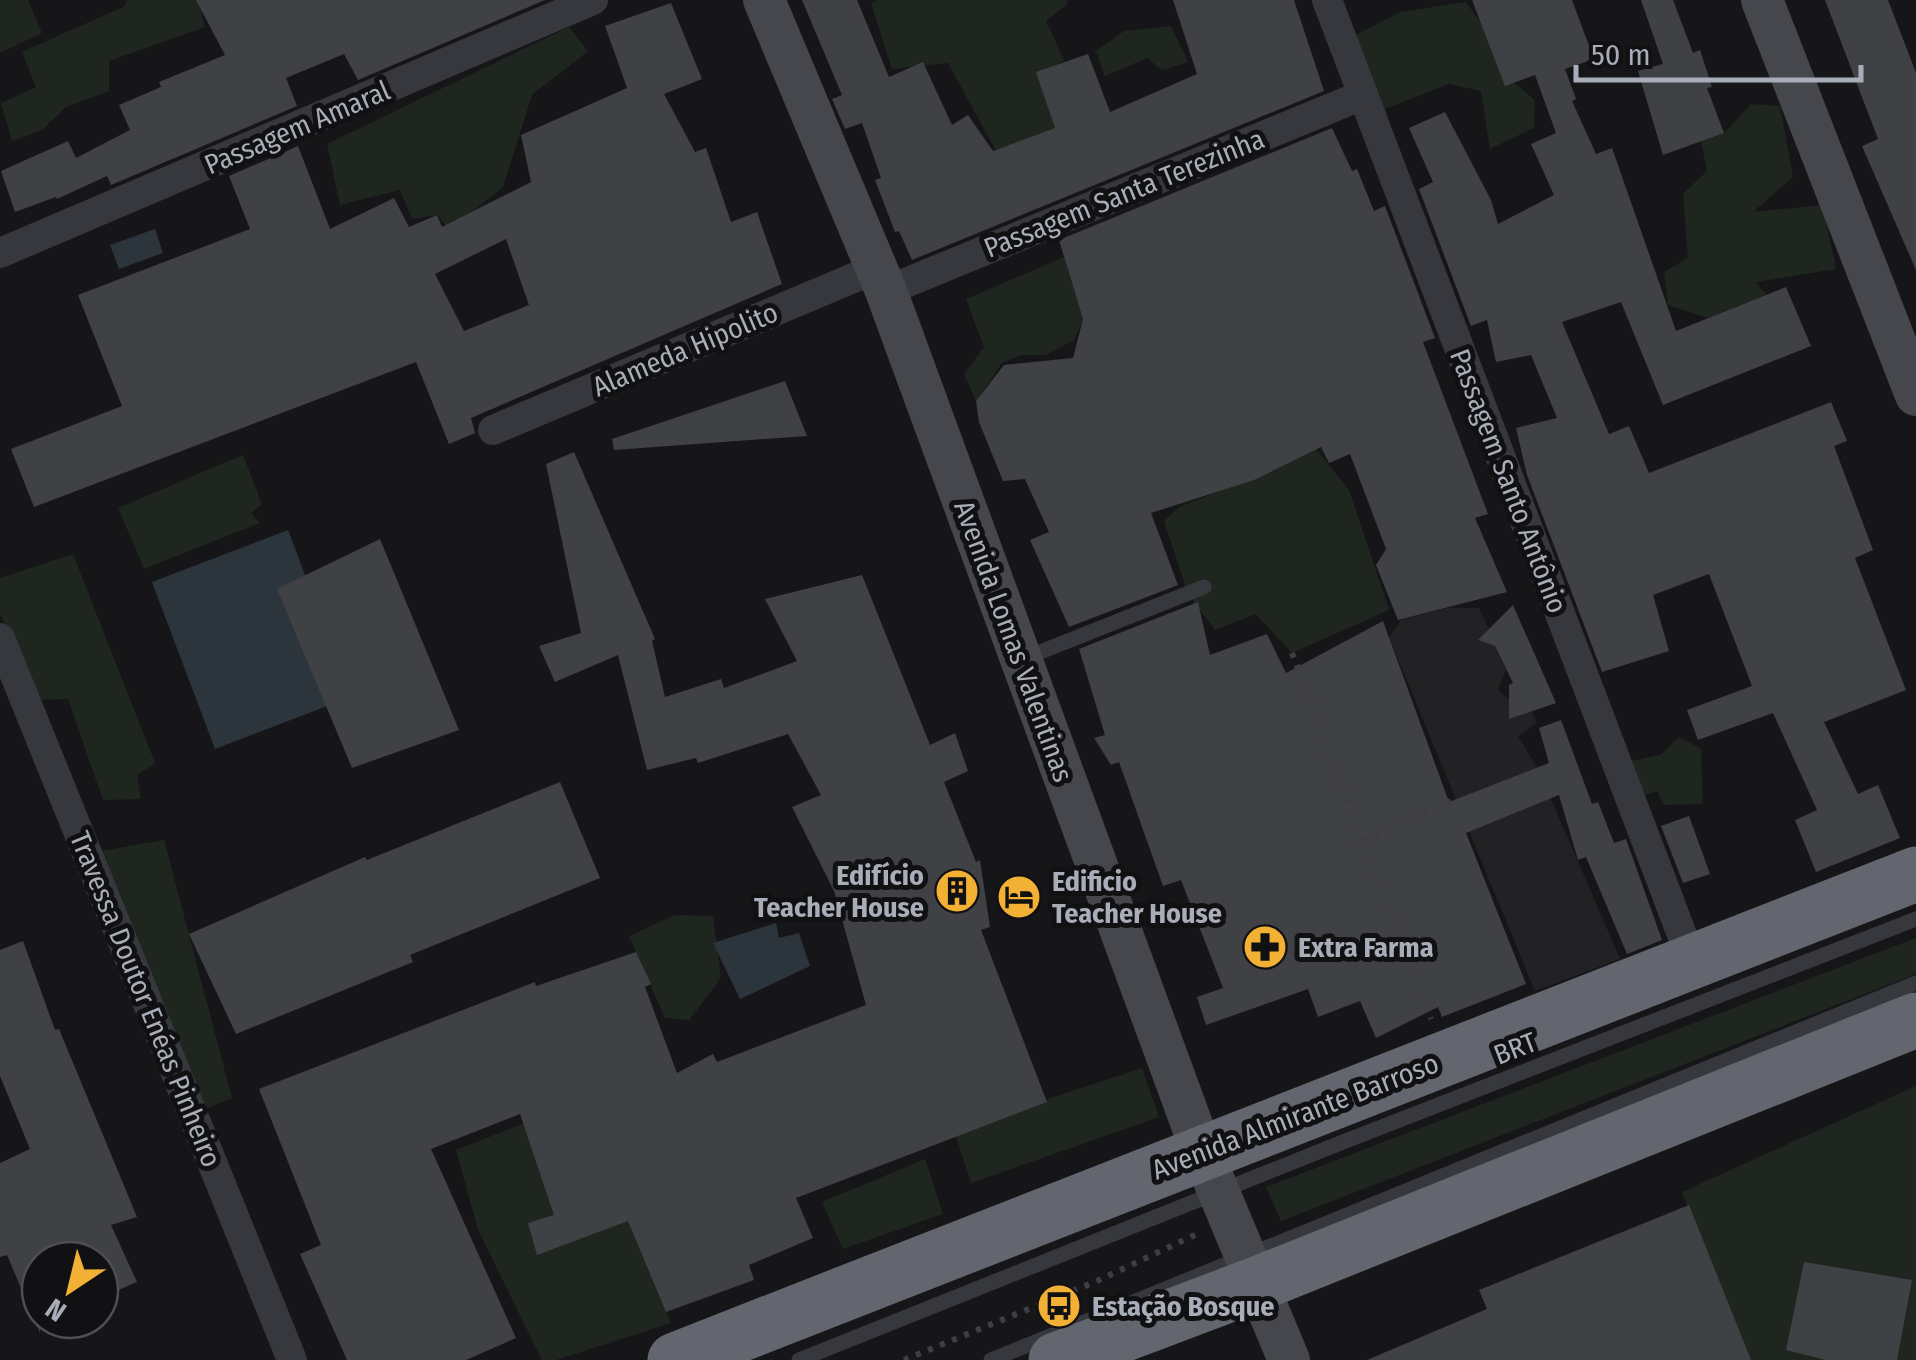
<svg xmlns="http://www.w3.org/2000/svg" width="1916" height="1360" viewBox="0 0 1916 1360" font-family="'Fira Sans Condensed',sans-serif">
<style>
.built{fill:#222225}
.green{fill:#1e261f}
.water{fill:#2c353c}
.building{fill:#404145;fill-rule:evenodd}
.lines{fill:none;stroke-linecap:round;stroke-linejoin:round}
.path{stroke:#3d3f44;stroke-width:6;stroke-dasharray:5 8;stroke-linecap:butt}
.lane{stroke:#37383d;stroke-width:15}
.street{stroke:#37383d;stroke-width:30}
.secondary{stroke:#45474d;stroke-width:42}
.highway{stroke:#63666e;stroke-width:55}
.labels{text-anchor:middle;stroke-width:10;stroke-linejoin:round;paint-order:stroke}
.street-label{font-size:28px;fill:#a8adb8;stroke:#111113}
.poi-label{font-size:28px;font-weight:bold;fill:#a8adb8;stroke:#111113;text-anchor:start}
</style>
<rect width="100%" height="100%" fill="#161618"/>
<path class="built" d="M1447 608H1479L1489 629 1479 640 1495 646 1506 670 1498 690 1509 700V719L1532 711 1537 723 1518 736 1539 771 1620 959 1535 991 1389 637 1401 620Z"/>
<g class="green">
<path d="M0 0H28L42 33 0 53Z"/>
<path d="M127 0H205L207 4 200 8 205 27 109 61V91L66 107 42 130 12 141 1 103 36 87 22 52 125 6Z"/>
<path d="M878 0H1067V4L1046 21 1064 60 1040 79 1064 130 1026 148 995 149 948 63 892 69 871 3Z"/>
<path d="M1466 2 1487 32 1510 79 1535 100 1534 128 1490 149 1481 91 1449 84 1382 110 1356 35 1400 12Z"/>
<path d="M1171 26 1188 62 1162 70 1147 58 1105 76 1096 51 1124 31Z"/>
<path d="M569 27 588 51 532 95 503 187 472 212 477 223 453 234 437 215 412 219 400 190 340 205 327 144Z"/>
<path d="M1751 104 1780 106 1793 177 1753 212 1823 205 1836 269 1756 282 1766 295 1708 318 1668 305 1664 272 1688 258 1683 194 1707 171 1701 141 1724 133Z"/>
<path d="M1064 257 1083 319 1074 340 1046 355H1021L1002 363 976 401 964 374 984 347 966 299Z"/>
<path d="M1314 446 1349 490 1389 610 1292 653 1256 614 1215 630 1188 594 1164 521 1179 507 1274 470Z"/>
<path d="M243 455 262 504 251 513 260 523 144 569 118 508Z"/>
<path d="M73 554 155 763 137 775 141 799 103 800 68 699 38 700 0 613V578Z"/>
<path d="M1679 737 1701 749 1703 804 1664 805 1657 791 1645 795 1630 761 1660 755Z"/>
<path d="M164 840 232 1098 200 1111 95 852Z"/>
<path d="M675 915 713 916 721 978 689 1020 665 1018 629 936Z"/>
<path d="M1916 938V974L1281 1221 1266 1187Z"/>
<path d="M1142 1068 1159 1117 971 1183 954 1130Z"/>
<path d="M1916 1086V1360H1746L1682 1192Z"/>
<path d="M604 1092 646 1263 671 1323 556 1360H542L478 1230 456 1150Z"/>
<path d="M925 1159 943 1214 843 1249 822 1202Z"/>
</g>
<g class="water">
<path d="M155 229 163 253 119 269 110 245Z"/>
<path d="M288 530 351 697 215 749 152 582Z"/>
<path d="M776 923 779 938 799 933 810 966 740 999 713 943Z"/>
</g>
<g class="building">
<path d="M196 0H545L358 80 344 54 286 78 297 106 111 185 107 176 57 199 56 197 15 212 1 171 68 141 76 158 130 130 119 105 161 87 159 82 225 55Z"/>
<path d="M802 0H857L889 77 923 62 952 125 968 115 993 151 1055 128 1036 72 1088 54 1110 112 1197 74 1173 0H1294L1324 91 912 260 899 231 895 232 875 180 881 178 862 123 845 129 832 99 842 95Z"/>
<path d="M1472 0H1572L1594 59 1565 69 1576 99 1572 101 1596 154 1612 148 1676 331 1786 287 1811 346 1663 405 1621 302 1562 322 1609 434 1629 426 1649 473 1831 402 1847 441 1834 446 1873 550 1855 558 1906 690 1824 722 1858 794 1878 785 1900 838 1816 872 1795 820 1817 810 1773 713 1698 740 1687 710 1752 686 1709 574 1653 595 1669 651 1602 672 1527 475 1516 428 1557 418 1531 355 1496 362 1487 320 1471 326 1419 189 1433 182 1409 128 1445 112 1491 200 1498 224 1554 195 1531 144 1556 133 1535 75 1505 86Z"/>
<path d="M1641 0H1673L1693 53 1700 50 1712 87 1707 88 1724 133 1663 155 1638 71 1663 64Z"/>
<path d="M1825 0H1888L1916 73V270L1862 146 1878 139Z"/>
<path d="M671 3 702 79 664 94 695 152 706 148 731 222 757 212 782 284 471 418 475 433 449 444 416 362 34 507 11 449 122 406 78 295 250 229 229 176 298 146 330 229 394 198 409 227 437 215 442 227 531 182 521 135 627 88 605 26ZM506 239 529 305 464 331 435 274Z"/>
<path d="M1332 128 1352 171 1357 169 1374 211 1385 206 1435 338 1423 342 1488 514 1475 518 1507 592 1398 620 1376 565 1386 549 1350 454 1329 463 1321 447 1254 480 1151 513 1178 585 1069 627 1030 540 1049 532 1025 479 1003 481 979 422 976 401 1004 365 1073 358 1083 319 1059 240Z"/>
<path d="M785 381 807 436 614 450 612 439Z"/>
<path d="M574 452 655 639 652 641 665 697 721 679 724 688 797 661 765 599 862 575 930 745 955 733 968 771 944 782 976 862 980 860 990 927 981 930 1047 1102 796 1198 813 1238 749 1265 754 1280 666 1312 628 1221 537 1255 528 1223 554 1215 520 1114 431 1149 516 1338 466 1360H347L300 1254 321 1245 259 1089 535 982 536 986 636 952 651 984 645 987 677 1073 713 1054 717 1062 866 1005 834 891 792 807 821 795 788 734 698 763 696 758 647 770 618 655 555 682 539 646 581 633 546 464Z"/>
<path d="M380 539 459 730 352 768 277 589Z"/>
<path d="M1198 602 1210 655 1267 634 1286 673 1383 621 1449 802 1549 763 1539 728 1561 720 1592 804 1598 802 1614 843 1626 839 1662 940 1627 954 1586 857 1578 860 1559 795 1466 833 1526 984 1442 1017 1438 1007 1376 1038 1360 1001 1318 1017 1308 989 1206 1025 1197 997 1223 988 1181 880 1163 886 1119 762 1111 765 1094 738 1105 735 1079 649Z"/>
<path d="M1513 605 1556 703 1509 719V685L1513 683 1495 646 1478 640Z"/>
<path d="M560 782 600 878 410 955 413 962 236 1034 189 934 365 857 367 860Z"/>
<path d="M1689 816 1710 874 1683 883 1661 826Z"/>
<path d="M23 941 55 1030 59 1029 137 1217 111 1225 137 1282 100 1298V1260H40V1333L7 1255 0 1257V1163L30 1149 0 1076V950Z"/>
<path d="M1689 1205 1751 1360H1367L1487 1309 1479 1290Z"/>
<path d="M1804 1262 1912 1280 1897 1360H1826L1786 1350Z"/>
</g>
<g class="lines">
<g class="path">
<path d="M1292 653 1431 1019"/>
<path d="M1364 842 1455 799"/>
<path d="M904 1360 1097 1281 1197 1234"/>
</g>
<g class="lane">
<path d="M1025 658 1204 587"/>
<path d="M799 1360 1343 1142 1916 919"/>
<path d="M991 1360 1916 983"/>
</g>
<g class="street">
<path d="M1327 0 1692 961"/>
<path d="M0 253 593 0"/>
<path d="M886 291 1363 95"/>
<path d="M493 430 877 268"/>
<path d="M0 638 292 1360"/>
</g>
<g class="secondary">
<path d="M764 0 886 291 1202 1152 1289 1360"/>
<path d="M1762 0 1916 395"/>
</g>
<g class="highway">
<path d="M675 1360 1916 874"/>
<path d="M1056 1360 1257 1284 1916 1020"/>
</g>
</g>
<defs>
<symbol id="building-disc" viewBox="-11 -11 22 22"><circle r="9.5" fill="#f2b134" stroke="#111113"/><path d="M-4-6H4V6H1V3H-1V6H-4ZM-2.5-4.3h1.7v1.8h-1.7ZM.8-4.3h1.7v1.8H.8ZM-2.5-1h1.7V.8h-1.7ZM.8-1h1.7V.8H.8Z" fill="#111"/></symbol>
<symbol id="hotel-disc" viewBox="-11 -11 22 22"><circle r="9.5" fill="#f2b134" stroke="#111113"/><path d="M-6-4.5h1.5V1H6V5H4.5V3h-9V5H-6ZM-4 0a1.8 1.8 0 1 1 3.6 0ZM.5 0V-2.5h3Q6-2.5 6 0Z" fill="#111"/></symbol>
<symbol id="pharmacy-disc" viewBox="-11 -11 22 22"><circle r="9.5" fill="#f2b134" stroke="#111113"/><path d="M-2-6h4v4h4v4h-4v4h-4v-4h-4v-4h4Z" fill="#111"/></symbol>
<symbol id="bus-disc" viewBox="-11 -11 22 22"><circle r="9.5" fill="#f2b134" stroke="#111113"/><path d="M-5-6H5V4H4V6H2V4H-2V6H-4V4H-5ZM-3.5-4V0h7V-4ZM-3.5 1.2v1.5H-2V1.2ZM2 1.2v1.5H3.5V1.2Z" fill="#111"/></symbol>
</defs>
<g fill-rule="evenodd">
<use href="#building-disc" x="932" y="866" width="50" height="50"/>
<use href="#hotel-disc" x="994" y="872" width="50" height="50"/>
<use href="#pharmacy-disc" x="1240" y="922" width="50" height="50"/>
<use href="#bus-disc" x="1034" y="1281" width="50" height="50"/>
</g>
<g class="labels">
<g class="street-label">
<text transform="translate(297 127) rotate(-23)" y="10">Passagem Amaral</text>
<text transform="translate(1124 193) rotate(-22)" y="10">Passagem Santa Terezinha</text>
<text transform="translate(685 349) rotate(-23)" y="10">Alameda Hipolito</text>
<text transform="translate(1509 481) rotate(69)" y="10">Passagem Santo Antônio</text>
<text transform="translate(1014 641) rotate(70)" y="10">Avenida Lomas Valentinas</text>
<text transform="translate(146 999) rotate(68)" y="10">Travessa Doutor Enéas Pinheiro</text>
<text transform="translate(1515 1048) rotate(-21)" y="10">BRT</text>
<text transform="translate(1295 1116) rotate(-21)" y="10">Avenida Almirante Barroso</text>
</g>
<g class="poi-label">
<text x="924" y="885" text-anchor="end">Edifício<tspan x="924" dy="32">Teacher House</tspan></text>
<text x="1052" y="891">Edificio<tspan x="1052" dy="32">Teacher House</tspan></text>
<text x="1298" y="957">Extra Farma</text>
<text x="1092" y="1316">Estação Bosque</text>
</g>
</g>
<g transform="translate(70 1290) rotate(215)"><circle r="48" fill="#111113" stroke="#4d4f55" stroke-width="2.5"/>
<path d="M0-8L18 38L0 25L-18 38Z" fill="#f2b134"/>
<text y="-15" font-size="28" font-weight="bold" text-anchor="middle" fill="#a8adb8">N</text>
</g>
<path d="M1576 65v15h285v-15" fill="none" stroke="#a8adb8" stroke-width="5"/>
<text x="1591" y="65" font-size="30" fill="#a8adb8" stroke="#111113" stroke-width="8" paint-order="stroke">50 m</text>
</svg>
